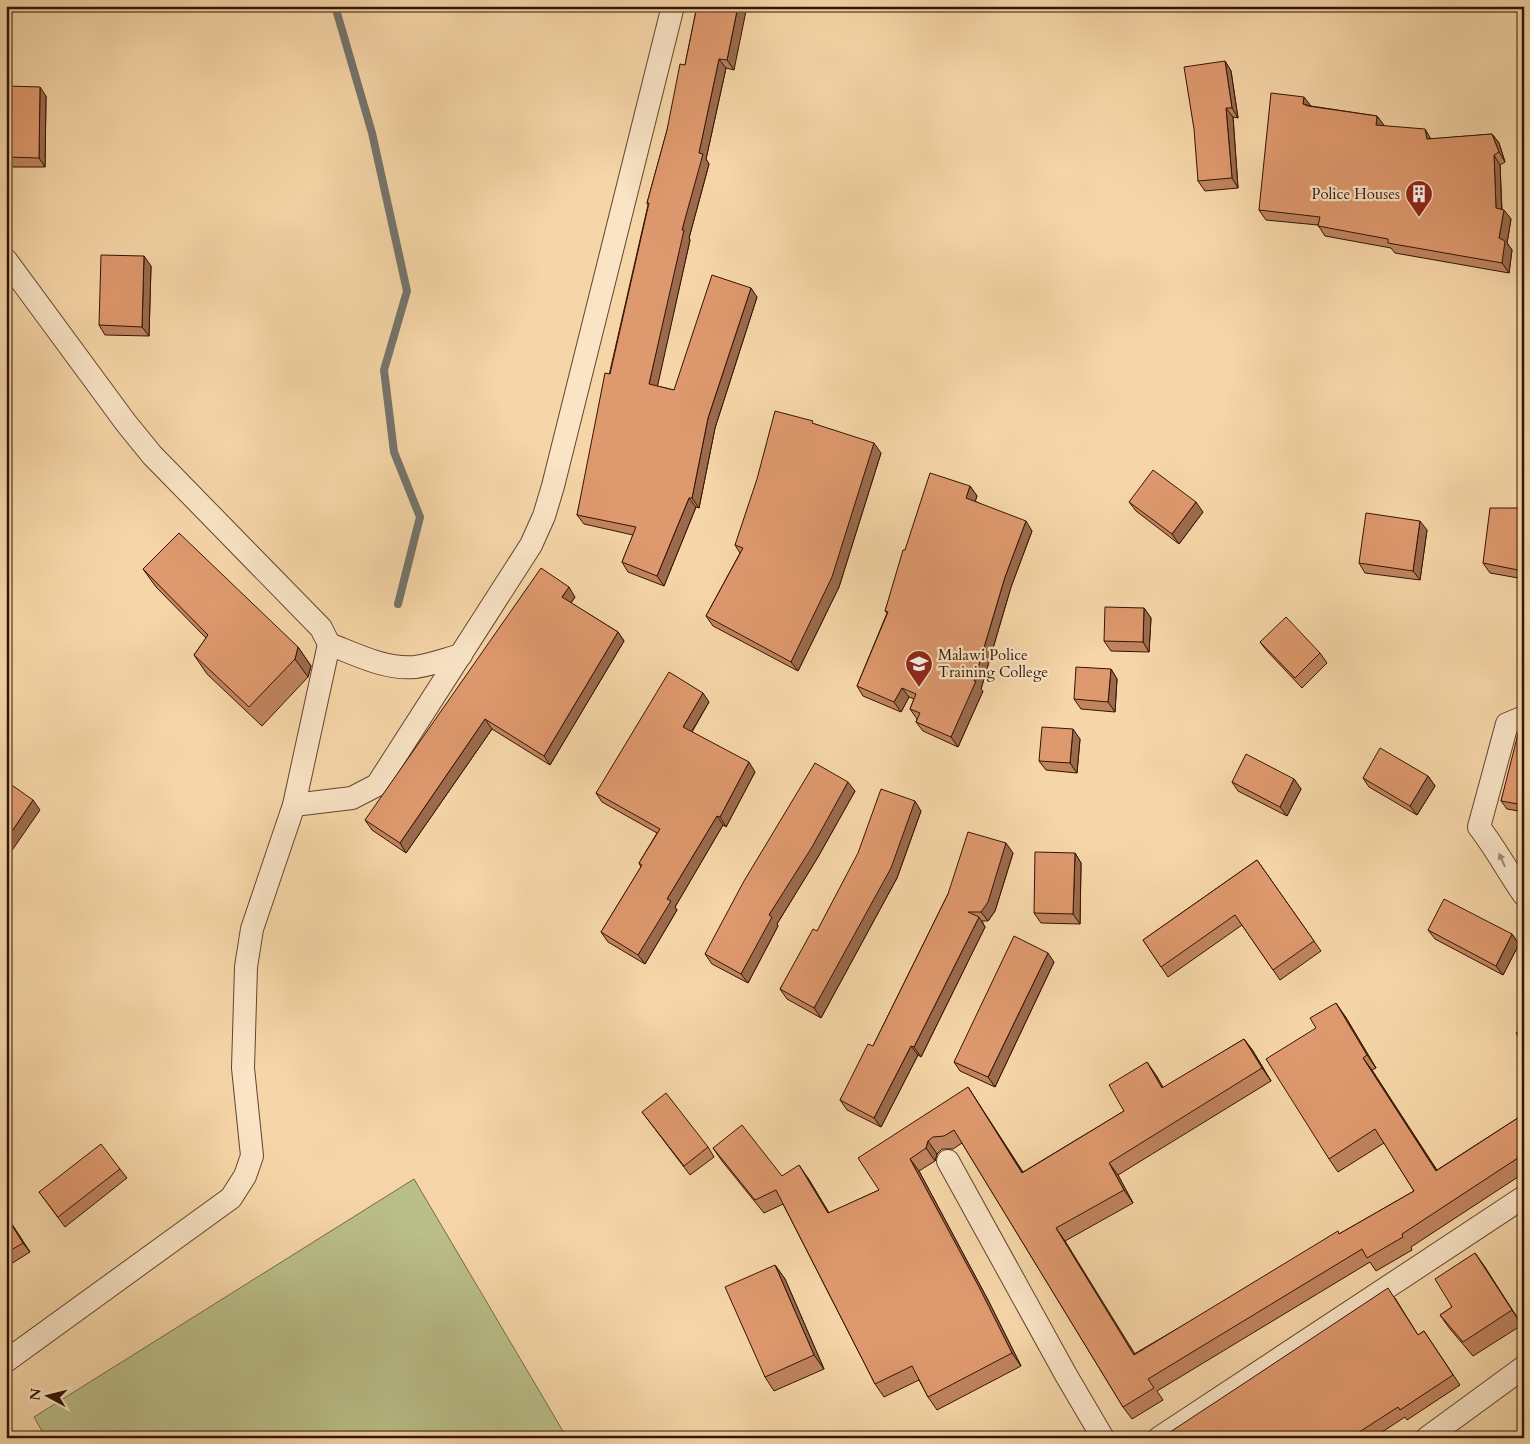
<svg xmlns="http://www.w3.org/2000/svg" width="1530" height="1444" viewBox="0 0 1530 1444" font-family="Cardo,serif">
<style>
.grass{fill:#babe89;stroke:#776947}
.lines{fill:none;stroke-linecap:round;stroke-linejoin:round}
.stream{stroke:#75756d;stroke-width:8}
.street-casing{stroke:#64442e;stroke-width:24}
.street{stroke:#f9e4c6;stroke-width:22}
.wall{fill:#c0845f;stroke:#341405}
.shaded-wall{fill:#9c6b4d;stroke:#341405}
.building{fill:#df996e;stroke:#341405}
.oneway{fill:#a0866f}
.labels{text-anchor:middle;stroke-width:4.5;stroke-linejoin:round;paint-order:stroke}
.poi-label{font-size:15px;fill:#341405;stroke:#f9e4c6;text-anchor:end}
</style>
<rect width="100%" height="100%" fill="#f6d6a8"/>
<filter id="stains"><feTurbulence type="fractalNoise" baseFrequency=".004" numOctaves="4"/><feColorMatrix values="0 0 0 0 .2 0 0 0 0 .09 0 0 0 0 .02 0 0 0 .5 -.17"/></filter>
<radialGradient id="worn" r=".72"><stop offset=".6" stop-color="#630" stop-opacity="0"/><stop offset="1" stop-color="#630" stop-opacity=".3"/></radialGradient>
<path class="grass" d="M414 1179 567 1438H46L34 1417Z"/>
<g class="lines">
<path class="stream" d="M335 6 372 133 407 291 384 370 394 452 420 517 398 604"/>
<defs>
<g id="street">
<path d="M6 260 126 423 152 455 321 628 329 644 294 805 252 929 246 967 243 1068 252 1156 245 1176 231 1198 6 1361"/>
<path d="M329 644C355 654 386 670 415 667 430 665 446 659 461 655"/>
<path d="M1524 717 1507 724 1479 827C1496 849 1508 872 1524 895"/>
<path d="M294 805 352 798 377 785 531 545 544 516 553 486 673 6"/>
<path d="M948 1161 1066 1375 1103 1438"/>
<path d="M1159 1438 1524 1197"/>
<path d="M1427 1438 1524 1367"/>
</g>
</defs>
<use href="#street" class="street-casing"/>
<use href="#street" class="street"/>
</g>
<g class="wall">
<path d="M697 6 734 70 726 68 706 159 709 164 689 238 690 240 657 386 674 390 757 297 715 428 699 508 696 507 664 586 628 572 622 562 633 535 584 524 577 515 648 205 647 203 685 65Z"/>
<path d="M1225 61 1231 71 1238 118 1233 117 1238 188 1205 191 1198 181Z"/>
<path d="M46 96 45 167H13L6 157Z"/>
<path d="M1311 106 1377 116 1384 126 1431 139 1492 134 1499 143 1505 162 1500 165 1502 209 1511 219 1507 243 1512 250 1509 273 1395 253 1391 248 1325 236 1318 225 1266 220 1259 210Z"/>
<path d="M151 266 149 336 105 335 99 325Z"/>
<path d="M815 424 881 453 839 587 798 671 713 626 706 616 740 553 735 545Z"/>
<path d="M970 486 977 496 975 501 1032 531 1011 587 981 689 983 691 958 747 923 731 916 722 917 719 910 709 914 699 909 697 901 712 863 696 857 686 887 613 885 611 905 550Z"/>
<path d="M1129 502 1203 512 1179 544 1136 511Z"/>
<path d="M1524 508V579L1490 573 1483 563Z"/>
<path d="M1427 530 1420 580 1365 573 1359 563Z"/>
<path d="M143 569 298 647 311 666 308 677 262 726 207 674 194 655 206 638 156 587Z"/>
<path d="M575 597 571 603 618 632 624 641 550 765 492 729 406 853 372 830 365 820Z"/>
<path d="M1144 608 1151 618 1149 652 1111 651 1104 641Z"/>
<path d="M1260 642 1320 653 1327 663 1302 688 1267 651Z"/>
<path d="M1111 669 1117 679 1115 712 1081 709 1074 699Z"/>
<path d="M709 702 692 732 755 772 726 827 723 825 675 907 677 910 645 964 608 942 601 932 641 867 639 863 657 833 602 802 596 793Z"/>
<path d="M1524 721V812L1507 809 1501 801Z"/>
<path d="M1080 739 1077 773 1046 770 1039 761Z"/>
<path d="M1428 776 1435 786 1417 815 1369 787 1363 778Z"/>
<path d="M1294 779 1301 789 1287 816 1238 791 1232 782Z"/>
<path d="M855 791 818 857 777 924 778 926 748 983 712 964 705 954Z"/>
<path d="M921 811 897 878 821 1018 787 999 780 989 817 931Z"/>
<path d="M1013 853 995 911 988 921H982L985 927 921 1057 918 1055 881 1127 847 1110 840 1100 873 1046 948 894Z"/>
<path d="M1075 853 1081 863 1080 924 1041 923 1034 913Z"/>
<path d="M1257 860 1321 951 1280 980 1242 925 1168 977 1143 940Z"/>
<path d="M1428 930 1512 934 1519 944 1503 975 1435 939Z"/>
<path d="M1054 962 995 1087 960 1071 954 1062Z"/>
<path d="M1345 1016 1376 1068 1372 1070 1437 1170 1524 1114V1173L1411 1247 1412 1250 1376 1271 1370 1262 1157 1391 1163 1400 1132 1419 1123 1407 962 1143 953 1149H942L937 1154 935 1161 919 1171 988 1300 1021 1366 937 1410 928 1397 919 1380 884 1397 875 1384 783 1204 764 1213 722 1161 713 1148 782 1176 808 1178 829 1213 879 1190 968 1087 1023 1172 1124 1111 1156 1075 1163 1088 1244 1039 1253 1051 1271 1081 1118 1175 1133 1203 1065 1241 1134 1354 1339 1234 1414 1191 1384 1143 1338 1172 1329 1159Z"/>
<path d="M642 1112 708 1147 714 1157 690 1175Z"/>
<path d="M120 1169 127 1178 65 1227 39 1192Z"/>
<path d="M6 1215 30 1252 6 1267Z"/>
<path d="M1475 1253 1522 1325 1473 1356 1450 1329 1440 1315 1452 1307Z"/>
<path d="M775 1265 785 1279 824 1369 774 1391 765 1377Z"/>
<path d="M1395 1298 1418 1335 1424 1331 1460 1385 1407 1420 1405 1417 1373 1438H1161Z"/>
</g>
<g class="shaded-wall">
<path d="M738 6H747L734 70 727 60Z"/>
<path d="M719 59 726 68 706 159 709 164 689 238 690 240 656 393 649 384Z"/>
<path d="M1225 61 1231 71 1238 118 1232 108Z"/>
<path d="M40 87 46 96 45 167 39 158Z"/>
<path d="M1304 97 1311 106 1303 104Z"/>
<path d="M1226 108 1233 117 1238 188 1232 178Z"/>
<path d="M1377 116 1384 125 1382 135 1376 125Z"/>
<path d="M1425 129 1431 139H1427Z"/>
<path d="M1492 134 1499 143 1505 162 1499 152Z"/>
<path d="M1494 155 1500 165 1502 218 1496 208Z"/>
<path d="M1504 210 1511 219 1507 243 1512 250 1509 273 1502 263 1499 238Z"/>
<path d="M144 256 151 266 149 336 142 327Z"/>
<path d="M751 288 757 297 715 428 699 508 692 498 708 418Z"/>
<path d="M874 443 881 453 839 587 798 671 791 662Z"/>
<path d="M970 486 977 496 973 508 966 498Z"/>
<path d="M689 498 696 507 664 586 657 576Z"/>
<path d="M1196 502 1203 512 1179 544 1172 534Z"/>
<path d="M1026 521 1032 531 1011 587 981 689 983 691 958 747 951 737 974 681 1005 577Z"/>
<path d="M1420 521 1427 530 1420 580 1413 571Z"/>
<path d="M1524 538V578L1518 570Z"/>
<path d="M569 587 575 597 568 607 562 597Z"/>
<path d="M1144 608 1151 618 1149 652 1143 642Z"/>
<path d="M618 632 624 641 550 765 544 756Z"/>
<path d="M298 647 311 666 308 677 295 659Z"/>
<path d="M1111 669 1117 679 1115 712 1108 702Z"/>
<path d="M902 688 909 697 901 712 894 702Z"/>
<path d="M703 693 709 702 689 736 683 727Z"/>
<path d="M485 719 492 729 406 853 400 843Z"/>
<path d="M1073 729 1080 739 1077 773 1070 763Z"/>
<path d="M749 762 755 772 726 827 720 817Z"/>
<path d="M1428 776 1435 786 1417 815 1410 806Z"/>
<path d="M1294 779 1301 789 1287 816 1280 807Z"/>
<path d="M848 782 855 791 818 857 777 924 778 926 748 983 741 974 769 915Z"/>
<path d="M33 800 40 810 6 859V840Z"/>
<path d="M915 801 921 811 897 878 821 1018 814 1008Z"/>
<path d="M717 816 723 825 675 907 677 910 645 964 638 955 667 899Z"/>
<path d="M1006 843 1013 853 995 911 988 921 981 912Z"/>
<path d="M1075 853 1081 863 1080 924 1073 914Z"/>
<path d="M979 917 985 927 921 1057 914 1047Z"/>
<path d="M1512 934 1519 944 1503 975 1496 966Z"/>
<path d="M1048 953 1054 962 995 1087 988 1077Z"/>
<path d="M1336 1003 1345 1016 1376 1068 1367 1055Z"/>
<path d="M1244 1039 1253 1051 1271 1081 1262 1068Z"/>
<path d="M911 1046 918 1055 881 1127 874 1118Z"/>
<path d="M1363 1058 1372 1070 1445 1184 1436 1171Z"/>
<path d="M1147 1062 1156 1075 1171 1101 1162 1088Z"/>
<path d="M968 1087 976 1100 1031 1185 1022 1173Z"/>
<path d="M928 1141 937 1154 935 1161 926 1148Z"/>
<path d="M910 1159 919 1171 988 1300 1021 1366 1012 1353Z"/>
<path d="M1109 1163 1118 1175 1133 1203 1124 1190Z"/>
<path d="M799 1165 808 1178 837 1226 828 1213Z"/>
<path d="M6 1215 30 1252 23 1243 6 1216Z"/>
<path d="M1056 1228 1065 1241 1143 1367 1134 1355Z"/>
<path d="M1475 1253 1485 1267 1522 1325 1512 1310Z"/>
<path d="M775 1265 785 1279 824 1369 814 1355Z"/>
</g>
<g class="building">
<path d="M697 6H738L727 60 719 59 699 153 703 154 682 230H684L649 384 674 390 712 275 751 288 708 418 692 498H689L657 576 622 562 636 527 577 515 605 373 610 374 649 203H647L667 130 680 64 685 65Z"/>
<path d="M1225 61 1232 108H1226L1232 178 1198 181 1194 129 1184 67Z"/>
<path d="M7 86 40 87 39 158 6 157Z"/>
<path d="M1271 93 1304 97 1303 104 1308 106 1377 116 1376 125 1425 129 1427 139 1492 134 1499 152 1494 155 1496 208 1504 210 1499 238 1505 241 1502 263 1388 243V239L1318 226 1320 217 1259 210Z"/>
<path d="M101 255 144 256 142 327 99 325Z"/>
<path d="M775 411 813 421 812 423 874 443 832 577 791 662 706 616 743 548 735 545 757 479Z"/>
<path d="M1153 470 1196 502 1172 534 1129 502Z"/>
<path d="M930 473 970 486 966 498 1026 521 1005 577 974 681H976L951 737 916 722 920 713 910 709 916 694 902 688 894 702 857 686 888 612 885 611 903 550H905Z"/>
<path d="M1490 508H1524V538L1518 570 1483 563Z"/>
<path d="M1366 513 1420 521 1413 571 1359 563Z"/>
<path d="M179 533 298 647 295 659 249 707 194 655 208 635 143 569Z"/>
<path d="M541 568 569 587 562 597 618 632 544 756 485 719 400 843 365 820Z"/>
<path d="M1105 607 1144 608 1143 642 1104 641Z"/>
<path d="M1286 617 1320 653 1295 678 1260 642Z"/>
<path d="M1076 667 1111 669 1108 702 1074 699Z"/>
<path d="M669 672 703 693 683 727 749 762 720 817 717 816 667 899 671 901 638 955 601 932 642 865 639 863 660 829 596 793Z"/>
<path d="M1524 721V805L1501 801 1521 722Z"/>
<path d="M1042 727 1073 729 1070 763 1039 761Z"/>
<path d="M1380 748 1428 776 1410 806 1363 778Z"/>
<path d="M1246 754 1294 779 1280 807 1232 782Z"/>
<path d="M815 763 848 782 812 847 769 915 772 917 741 974 705 954 744 881Z"/>
<path d="M6 781 33 800 6 840Z"/>
<path d="M881 789 915 801 891 868 814 1008 780 989 813 929 817 931 858 853Z"/>
<path d="M968 832 1006 843 988 902 981 912H968L979 917 914 1047 911 1046 874 1118 840 1100 868 1044 873 1046 948 894Z"/>
<path d="M1035 852 1075 853 1073 914 1034 913Z"/>
<path d="M1257 860 1314 941 1273 970 1235 915 1161 967 1143 940Z"/>
<path d="M1444 899 1512 934 1496 966 1428 930Z"/>
<path d="M1014 936 1048 953 988 1077 954 1062Z"/>
<path d="M1336 1003 1367 1055 1363 1058 1436 1171 1524 1114V1154L1402 1234 1403 1237 1367 1258 1362 1249 1148 1379 1154 1388 1123 1407 954 1130 944 1136 933 1137 928 1141 926 1148 910 1159 979 1287 1012 1353 928 1397 912 1366 875 1384 776 1190 755 1200 713 1148 742 1125 782 1176 799 1165 828 1213 879 1190 858 1158 968 1087 1022 1173 1124 1111 1109 1085 1147 1062 1162 1088 1244 1039 1262 1068 1109 1163 1124 1190 1056 1228 1134 1355 1338 1231 1339 1234 1414 1191 1375 1129 1329 1159 1266 1059 1316 1028 1310 1018Z"/>
<path d="M1524 1028V1046L1516 1033Z"/>
<path d="M666 1093 708 1147 684 1166 642 1112Z"/>
<path d="M101 1144 120 1169 58 1217 39 1192Z"/>
<path d="M6 1216 23 1243 6 1253Z"/>
<path d="M1475 1253 1512 1310 1463 1342 1440 1315 1452 1307 1435 1279Z"/>
<path d="M775 1265 814 1355 765 1377 725 1287Z"/>
<path d="M1388 1288 1418 1335 1424 1331 1453 1375 1400 1410 1398 1407 1350 1438H1161L1246 1382Z"/>
<path d="M732 1432 734 1438H721Z"/>
</g>
<defs><path id="oneway-solid" d="M-6-.8H1V-3.2L6.5 0L1 3.2V.8H-6Z" transform="scale(1.25)"/></defs>
<use class="oneway" href="#oneway-solid" transform="translate(1502 860) rotate(-114)"/>
<defs>
<symbol id="building-pin" viewBox="-11 -11 22 30"><path d="M0 17L-7.5 6A9.5 9.5 0 1 1 7.5 6Z" fill="#8f2418" stroke="#f9e4c6"/><path d="M-4-6H4V6H1V3H-1V6H-4ZM-2.5-4.3h1.7v1.8h-1.7ZM.8-4.3h1.7v1.8H.8ZM-2.5-1h1.7V.8h-1.7ZM.8-1h1.7V.8H.8Z" fill="#fff"/></symbol>
<symbol id="university-pin" viewBox="-11 -11 22 30"><path d="M0 17L-7.5 6A9.5 9.5 0 1 1 7.5 6Z" fill="#8f2418" stroke="#f9e4c6"/><path d="M0-5L7-2L0 1L-7-2ZM-4 1L0 2.5L4 1V4Q0 6-4 4Z" fill="#fff"/></symbol>
</defs>
<g fill-rule="evenodd">
<use href="#building-pin" x="1403" y="178" width="32" height="43"/>
<use href="#university-pin" x="903" y="648" width="32" height="43"/>
</g>
<g class="labels">
<g class="poi-label">
<text x="1400" y="199">Police Houses</text>
<text x="938" y="660" text-anchor="start">Malawi Police<tspan x="938" dy="17">Training College</tspan></text>
</g>
</g>
<rect width="1530" height="1444" fill="none" stroke="#f6d6a8" stroke-width="25"/>
<rect x="8" y="8" width="1515" height="1429" fill="none" stroke="#341405" stroke-width="2.5"/>
<rect x="12" y="12" width="1505" height="1419" fill="none" stroke="#341405"/>
<g transform="translate(48 1396) rotate(277)" stroke="#f9e4c6" stroke-width="4" paint-order="stroke">
<path d="M0-4L9 19L0 12L-9 19Z" fill="#341405"/>
<text y="-8" font-size="14" font-weight="bold" text-anchor="middle" fill="#341405">N</text>
</g>
<rect width="100%" height="100%" filter="url(#stains)"/>
<rect width="100%" height="100%" fill="url(#worn)"/>
</svg>
